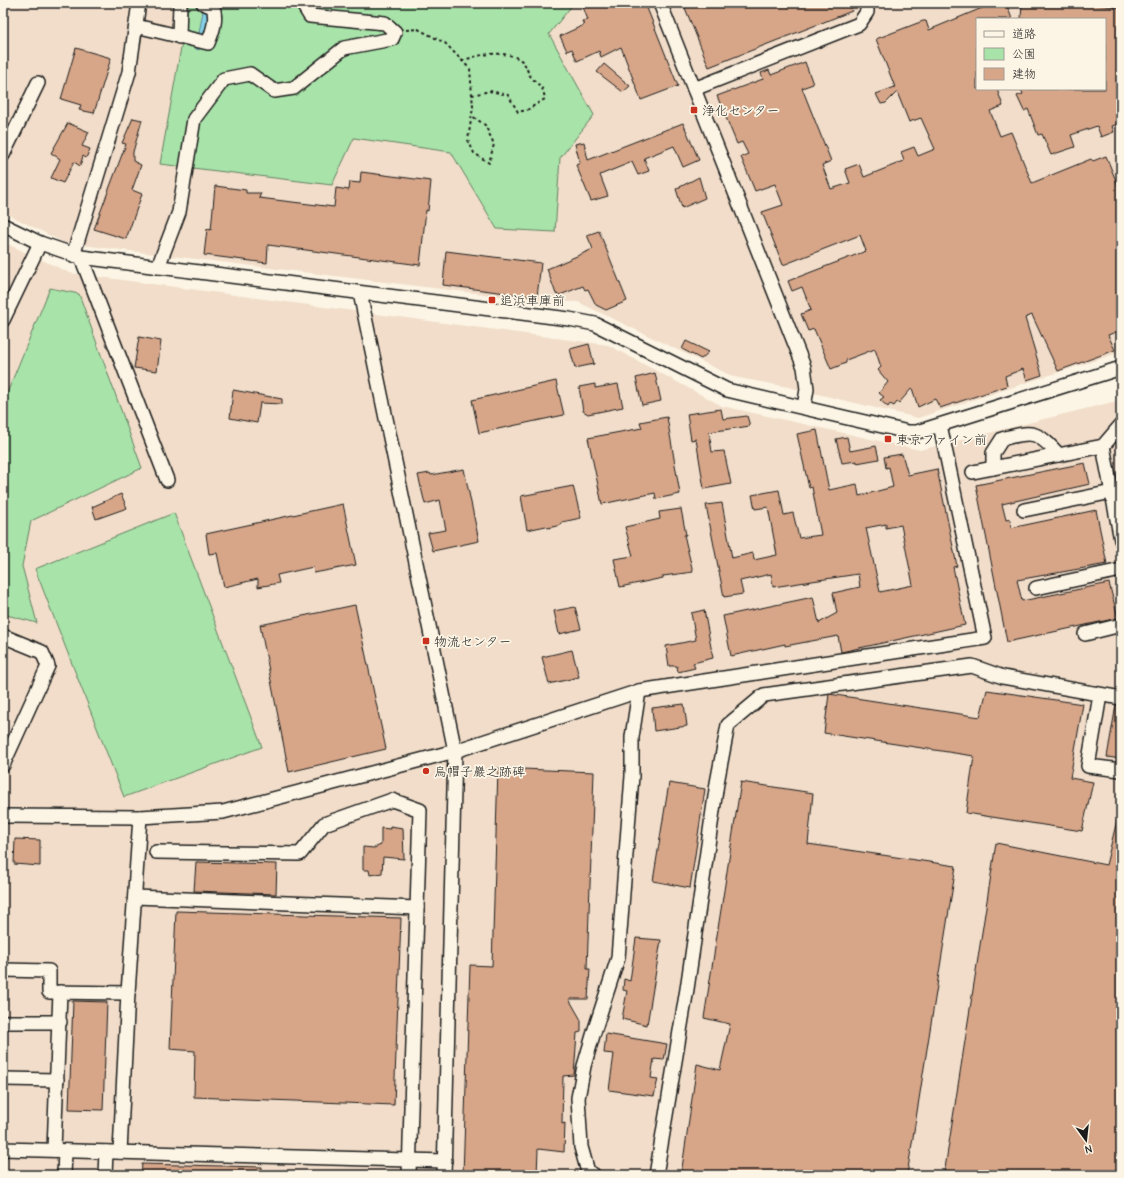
<svg xmlns="http://www.w3.org/2000/svg" width="1124" height="1178" viewBox="0 0 1124 1178" font-family="'Comic Neue','Klee One',sans-serif">
<style>
.built{fill:#f1ddc9;fill-rule:evenodd}
.green{fill:#a8e3a9;stroke:#628062}
.water{fill:#87d1e8;stroke:#5c8996}
.building{fill:#d7a689;stroke:#1c1c1c;fill-rule:evenodd}
.lines{fill:none;stroke-linecap:round;stroke-linejoin:round}
.minor-casing{stroke:#1c1c1c;stroke-width:16}
.path{stroke:#1c1c1c;stroke-width:2;stroke-dasharray:3 3;stroke-linecap:butt}
.minor{stroke:#fcf5e5;stroke-width:13}
.poi-dot{fill:#c8321e;stroke:#fcf5e5;stroke-width:1.5}
.labels{text-anchor:middle;stroke-width:3.5;stroke-linejoin:round;paint-order:stroke}
.poi-label{font-size:13px;fill:#1c1c1c;stroke:#fcf5e5;text-anchor:start}
</style>
<rect width="100%" height="100%" fill="#fcf5e5"/>
<filter id="ink" filterUnits="userSpaceOnUse"><feTurbulence type="fractalNoise" baseFrequency=".025" numOctaves="2"/><feDisplacementMap in="SourceGraphic" scale="8" xChannelSelector="R" yChannelSelector="G"/><feConvolveMatrix kernelMatrix="1 2 1 2 8 2 1 2 1" color-interpolation-filters="sRGB"/></filter>
<g filter="url(#ink)">
<g class="built">
<path d="M3 3H1121V352L918 418 788 387 734 377 578 302 540 301 65 243 3 212ZM977 19H1105V89H977Z"/>
<path d="M3 242 70 273 608 345 722 406 920 450 1121 400V1175H3Z"/>
</g>
<g class="green">
<path d="M189 3H574L549 34 594 115 560 158 555 232 497 229 451 152 354 138 332 185 160 164Z"/>
<path d="M50 288 79 294 142 468 31 521 22 566 37 623 3 614V403Z"/>
<path d="M174 513 262 747 124 797 35 569Z"/>
</g>
<path class="water" d="M204 6 210 7 209 23 199 50 196 49Z"/>
<g class="building">
<path d="M594 3H645L678 86 641 100 621 47 601 57 599 51 577 61 572 49 567 51 560 36 584 25 582 21 588 20 583 7Z"/>
<path d="M683 3H849L852 11 709 67Z"/>
<path d="M994 3H1006L1012 19H977V89H997L1003 106 990 111 1000 136 1011 132 1032 183 1091 159 1093 161 1106 156 1121 193V330L1108 335 1115 350 1058 371 1032 315 1025 318 1042 375 1027 380 1023 369 1005 376 1007 386 940 408 935 399 918 407 912 388 899 403 897 402 894 406 890 404 888 407 880 400 884 397 879 393 888 382 878 370 881 367 875 349 846 360V363L831 369 814 329 808 331 801 314 811 310 802 287 792 291 788 281 866 251 860 235 783 265 762 212 783 205 775 184 755 191 741 157 748 154 742 142 737 144 717 96 763 79 761 73 769 70 771 75 805 62 813 84 802 88 831 161 822 165 831 189 850 183 845 169 859 164 864 177 904 161 901 152 914 147 918 156 935 149 921 118 909 122 897 92 886 103 881 104 876 94 895 87 876 39 923 21H926L929 30Z"/>
<path d="M1022 3H1087L1121 8V123L1112 126 1114 132 1101 137 1097 126 1071 135 1075 147 1051 155 1042 134 1038 135 1028 109 1024 111 1017 96 1023 94 1021 89H1105V19H1021Z"/>
<path d="M76 48 111 58 94 113 79 110 81 105 61 99Z"/>
<path d="M604 64 630 86 623 92 597 72Z"/>
<path d="M133 118 142 120 133 152V161L141 165 132 190 142 194 126 239 94 229 126 144 122 143Z"/>
<path d="M68 123 89 132 82 146 90 149 86 158 83 156 80 166 74 162 63 183 51 178 60 159 51 153Z"/>
<path d="M683 123 699 160 683 167 674 146 644 158 649 171 638 175 632 162 600 175 608 196 591 201 576 165 580 163 575 144 584 142 588 160Z"/>
<path d="M361 172 431 181 428 211 426 210 420 265 268 245 267 263 204 255 207 229 211 230 215 186 246 190V193H261L259 198 334 207 336 188 349 190 350 182 360 183Z"/>
<path d="M699 177 705 198 682 208 676 189Z"/>
<path d="M599 231 627 301 606 310 596 305 588 289 585 290 583 286 560 295 556 294 547 269 593 249 587 235Z"/>
<path d="M446 251 541 263 537 297 443 285Z"/>
<path d="M139 337 161 341 157 371 134 368Z"/>
<path d="M686 341 709 352 701 359 682 349Z"/>
<path d="M589 344 594 364 575 368 570 349Z"/>
<path d="M655 373 661 401 642 405 636 378Z"/>
<path d="M556 381 564 415 479 433 472 400Z"/>
<path d="M595 384V388L618 384 623 407 588 414 583 411 579 387Z"/>
<path d="M233 390 282 399V404L260 403 257 423 230 418Z"/>
<path d="M721 409 723 419 747 416 750 426 709 432 712 452 724 451 731 484 704 489 696 439 691 440 687 414Z"/>
<path d="M667 417 680 494 656 499 655 493 602 504 588 438 642 428 640 422Z"/>
<path d="M817 430 829 490 857 484 859 496 893 487 889 467 886 468 884 457 902 454 908 475 937 469 957 566 953 567 965 625 841 652 838 636 785 646V644L731 656 723 616 813 597 819 623 837 613 833 593 860 587 858 574 773 587 771 574 740 581 743 594 724 597 706 505 722 503 732 558 753 553 754 560 777 555 768 507 755 509 752 495 779 490 784 515 793 513 799 538 821 535 812 487 809 488 797 434ZM886 524V528L901 525 913 585 880 592 866 528Z"/>
<path d="M847 437 850 451 876 446 879 459 857 463V461L842 463 836 439Z"/>
<path d="M1085 463 1090 484 1002 504 1006 520 1010 519 1011 528 1096 510 1107 564 1017 580 1022 601 1109 583 1118 618 1007 642 976 485Z"/>
<path d="M464 469 479 541 433 551 428 533 446 530 440 500 425 504 418 475 430 473 431 475Z"/>
<path d="M573 486 581 518 562 522 561 525 548 528 546 526 527 530 521 496Z"/>
<path d="M121 494 127 508 96 519 92 507Z"/>
<path d="M343 504 356 565 314 573 313 567 277 575 279 583 258 587V579L224 587 217 553 209 554 206 534Z"/>
<path d="M681 509 686 535H684L693 572 663 576V578L620 587 614 559 633 556 625 527 660 519 659 512Z"/>
<path d="M355 605 386 749 289 772 260 625Z"/>
<path d="M575 607 581 629 559 634 554 611Z"/>
<path d="M704 610 713 658 693 663 695 668 678 672 677 666H669L666 646 696 640 691 613Z"/>
<path d="M572 650 579 677 549 684 542 657Z"/>
<path d="M987 690 1083 704 1070 778 1093 782 1082 831 966 813 974 756 824 733 829 694 980 717Z"/>
<path d="M684 704 687 726 654 731 652 708Z"/>
<path d="M1116 705 1121 706V759L1107 757Z"/>
<path d="M498 768 594 772 587 969H590L588 999H569L581 1020V1032L577 1033 574 1075 563 1076 562 1124 565 1123 564 1152 538 1149 537 1175H463L470 965 492 966Z"/>
<path d="M741 782 813 793 808 844 956 866 907 1175H681L697 1064 720 1070 730 1024 704 1018Z"/>
<path d="M669 783 705 789 690 888 653 881Z"/>
<path d="M1118 816 1121 817V1175H944L996 843 1106 865Z"/>
<path d="M390 826 403 828 404 859 383 857 382 873 370 875 369 870H363V847L374 848 381 845V828L390 829Z"/>
<path d="M15 839 40 840V866L14 864Z"/>
<path d="M196 862 277 864 276 894 194 891Z"/>
<path d="M176 911 401 918 394 1105 194 1097 195 1051 170 1049Z"/>
<path d="M636 938 661 940 647 1025 622 1019 627 991 623 990 624 979 630 981Z"/>
<path d="M73 1001 107 1002 103 1110 69 1109Z"/>
<path d="M606 1034 667 1044 664 1060 654 1059 651 1078 658 1079 654 1096 609 1090 614 1054 604 1053Z"/>
<path d="M142 1164 262 1167V1175H141Z"/>
</g>
<g class="lines">
<defs>
<g id="minor">
<path d="M660 3 804 367 807 389 804 407"/>
<path d="M136 26 208 43C213 31 217 19 213 7L203 3"/>
<path d="M179 37 180 3"/>
<path d="M694 89 859 24 867 12V3"/>
<path d="M3 155 38 83"/>
<path d="M3 225 40 243 81 257 569 319 595 324 727 390 908 432H917L1121 368"/>
<path d="M73 256 129 72 139 3"/>
<path d="M81 257 167 480"/>
<path d="M158 267 179 212 194 119 224 79 250 74 274 91 294 88 344 48 392 39 395 32 385 23 310 16 302 3"/>
<path d="M360 293 455 751 444 1175"/>
<path d="M3 320 40 243"/>
<path d="M1103 446 1121 540"/>
<path d="M993 468V453L1002 439C1033 430 1037 431 1059 455"/>
<path d="M973 472 1103 446 1121 425"/>
<path d="M1024 510 1112 492"/>
<path d="M1036 588 1121 570"/>
<path d="M1085 634 1121 625"/>
<path d="M3 636 42 652 48 666 3 765"/>
<path d="M1100 695 1088 766 1121 770"/>
<path d="M3 816 140 817 223 812 455 751 639 691 985 638 940 425"/>
<path d="M156 852 300 854 324 824 392 800 420 810 409 1175"/>
<path d="M135 897 417 908"/>
<path d="M3 970 49 971V992L128 993"/>
<path d="M3 1022H60"/>
<path d="M3 1079 57 1080"/>
<path d="M3 1149 445 1161"/>
<path d="M54 1150 60 992"/>
<path d="M120 1152 128 993 140 817"/>
<path d="M64 1175 65 1151"/>
<path d="M105 1175 106 1152"/>
<path d="M594 1175 588 1172 581 1147 578 1098 584 1066 594 1032 618 958 632 776V737L639 691"/>
<path d="M656 1175 687 989 717 783 728 725 764 695 972 666 1003 677 1121 698"/>
</g>
</defs>
<use href="#minor" class="minor-casing"/>
<g class="path">
<path d="M406 30 418 29 445 43 470 69 473 107 468 140 474 153 489 163 494 144 485 125 472 116"/>
<path d="M462 61C479 54 506 49 522 61 526 64 527 72 531 77 540 88 542 83 545 99L527 110 518 112 508 95 490 91 472 95"/>
</g>
<use href="#minor" class="minor"/>
</g>
</g>
<g class="poi-dot">
<rect x="690" y="106" width="8" height="8" rx="2"/>
<rect x="488" y="296" width="8" height="8" rx="2"/>
<rect x="884" y="435" width="8" height="8" rx="2"/>
<rect x="422" y="637" width="8" height="8" rx="2"/>
<circle cx="426" cy="771" r="4"/>
</g>
<g class="labels">
<g class="poi-label">
<text x="702" y="115">浄化センター</text>
<text x="500" y="305">追浜車庫前</text>
<text x="896" y="444">東京ファイン前</text>
<text x="434" y="646">物流センター</text>
<text x="434" y="776">烏帽子巖之跡碑</text>
</g>
</g>
<rect width="1124" height="1178" fill="none" stroke="#fcf5e5" stroke-width="16"/>
<rect x="8" y="8" width="1108" height="1162" fill="none" stroke="#1c1c1c" stroke-width="1.5" filter="url(#ink)"/>
<rect x="976" y="18" width="130" height="72" fill="#fcf5e5" stroke="#a29e95"/>
<rect x="984" y="31" width="20" height="6" fill="#fcf5e5" stroke="#a29e95"/>
<text x="1012" y="38" font-size="12" fill="#1c1c1c">道路</text>
<rect x="984" y="48" width="20" height="12" fill="#a8e3a9" stroke="#a29e95"/>
<text x="1012" y="58" font-size="12" fill="#1c1c1c">公園</text>
<rect x="984" y="68" width="20" height="12" fill="#d7a689" stroke="#a29e95"/>
<text x="1012" y="78" font-size="12" fill="#1c1c1c">建物</text>
<g transform="translate(1086 1140) rotate(165)" stroke="#fcf5e5" stroke-width="3" paint-order="stroke">
<path d="M0-3L7 15L0 10L-7 15Z" fill="#1c1c1c"/>
<text y="-6" font-size="11" font-weight="bold" text-anchor="middle" fill="#1c1c1c">N</text>
</g>
</svg>
